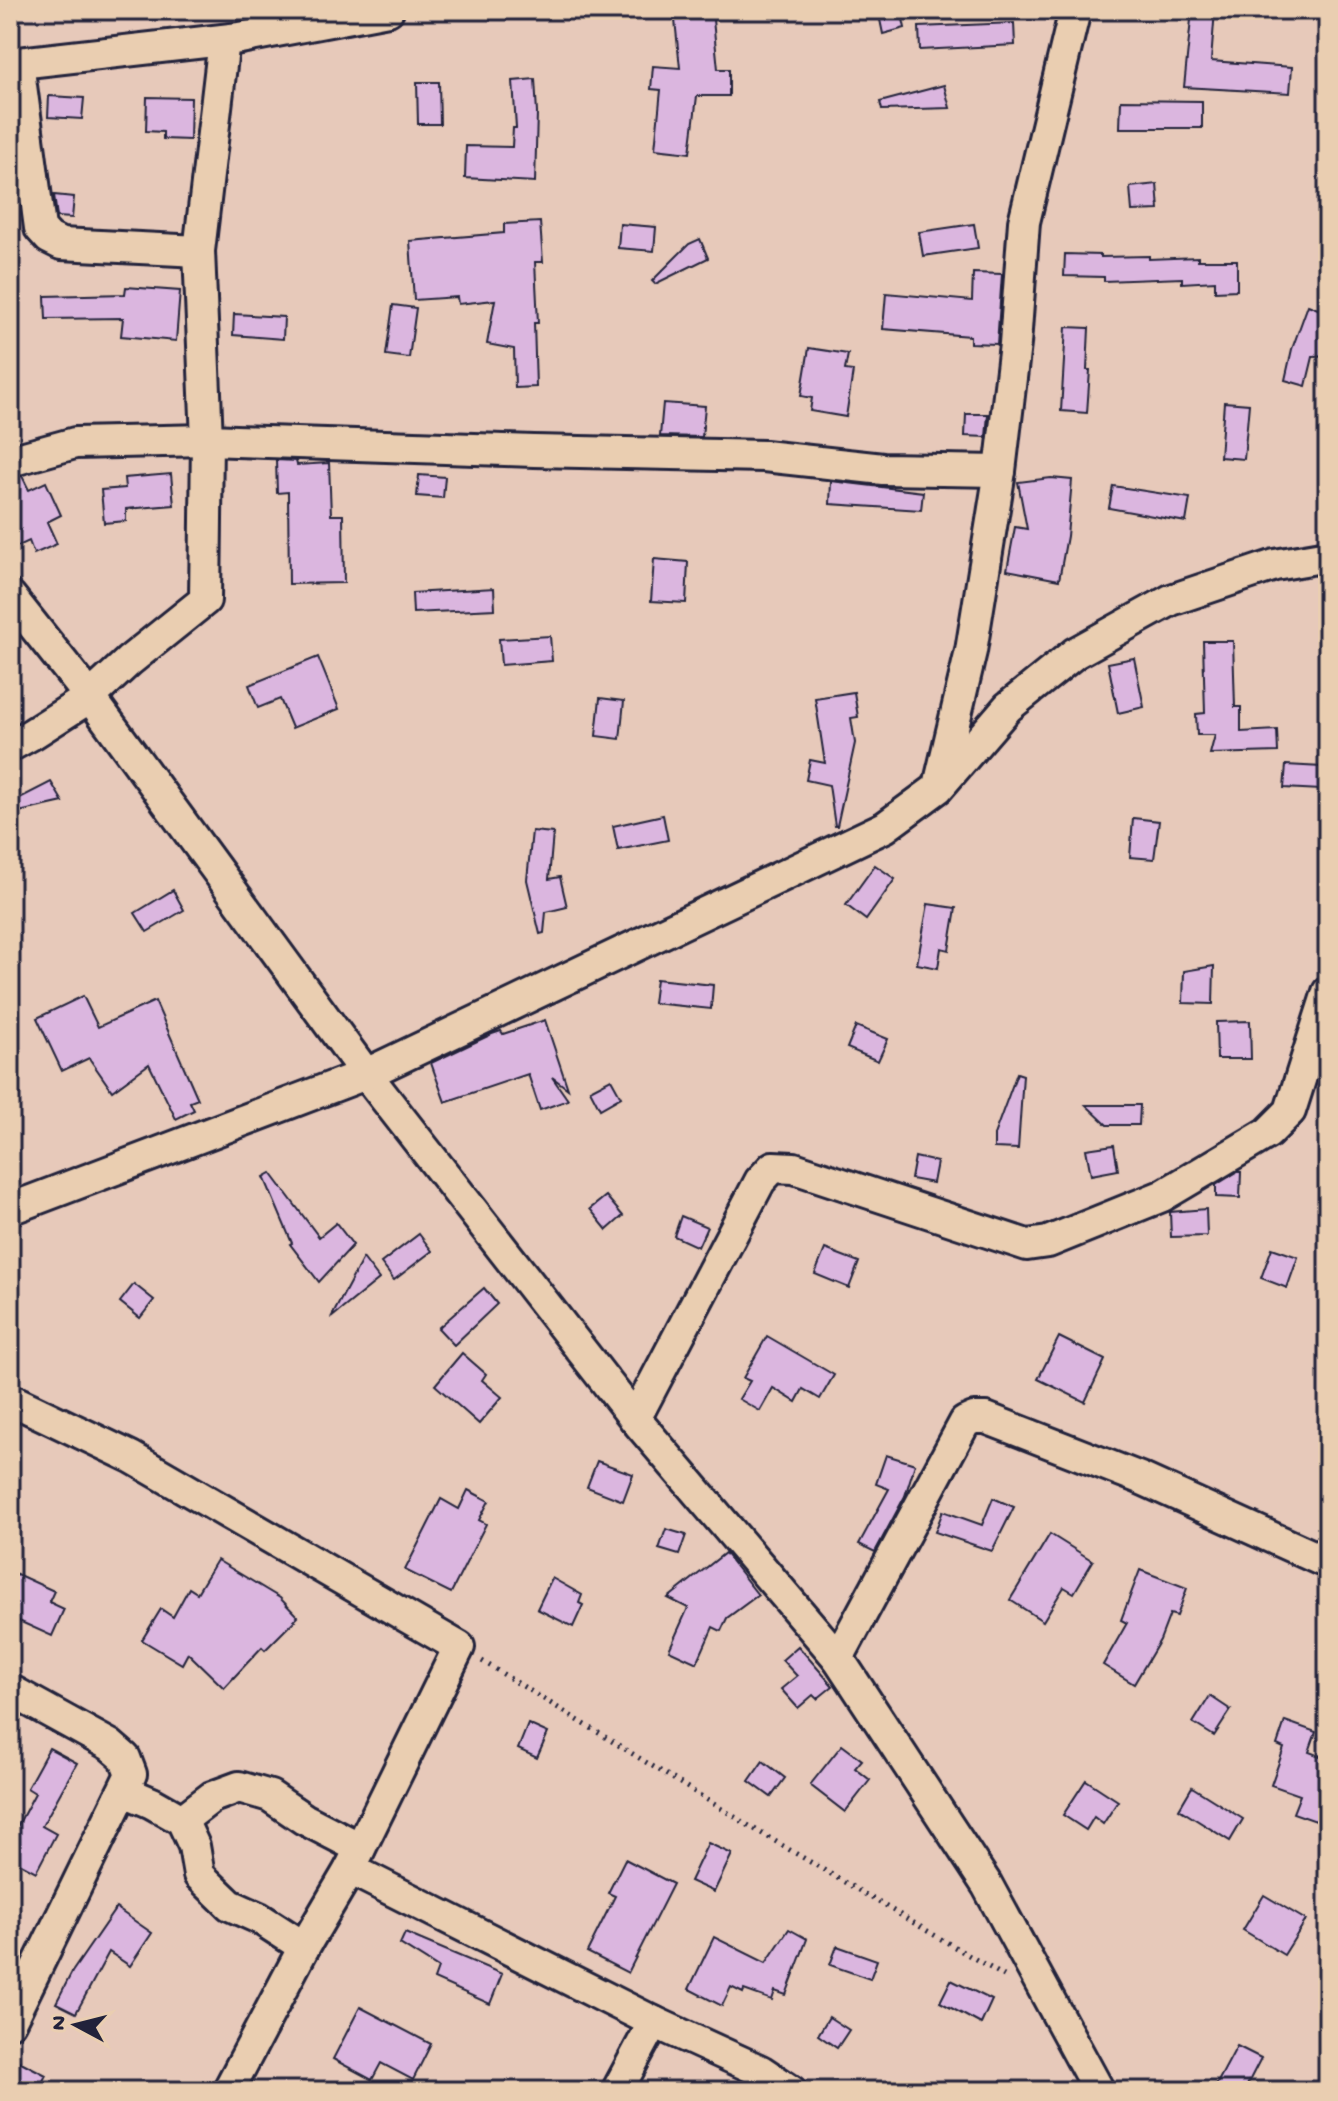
<svg xmlns="http://www.w3.org/2000/svg" width="1338" height="2101" viewBox="0 0 1338 2101" font-family="'Gochi Hand',sans-serif">
<style>
.building{fill:#dbb6df;stroke:#22223b;stroke-width:2}
.lines{fill:none;stroke-linecap:round;stroke-linejoin:round}
.minor-casing{stroke:#22223b;stroke-width:36}
.path{stroke:#22223b;stroke-width:5;stroke-dasharray:2 6;stroke-linecap:butt}
.minor{stroke:#eaceb1;stroke-width:30}
</style>
<rect width="100%" height="100%" fill="#e7c9ba"/>
<filter id="ink" filterUnits="userSpaceOnUse"><feTurbulence type="fractalNoise" baseFrequency=".0125" numOctaves="2"/><feDisplacementMap in="SourceGraphic" scale="16" xChannelSelector="R" yChannelSelector="G"/><feConvolveMatrix kernelMatrix="1 2 1 2 8 2 1 2 1" color-interpolation-filters="sRGB"/></filter>
<g filter="url(#ink)">
<g class="building">
<path d="M674 10H712L718 69H729V96H697L690 153 655 149 661 90 651 89 653 66 680 68Z"/>
<path d="M878 10H901L905 28 883 34Z"/>
<path d="M1192 10H1215L1211 61 1292 67 1290 93 1184 87Z"/>
<path d="M1014 23 1015 45 920 50 919 27Z"/>
<path d="M535 79 537 113 535 182 465 178 466 146 512 147 513 128H516L513 81Z"/>
<path d="M417 82H439L440 124H418Z"/>
<path d="M944 85 950 108 882 110 880 102Z"/>
<path d="M49 96 84 98 82 119 48 117Z"/>
<path d="M147 97 191 98 190 140 163 139V132L146 131Z"/>
<path d="M1121 100 1202 101V128H1120Z"/>
<path d="M1157 184 1159 210 1132 211 1130 187Z"/>
<path d="M54 195 74 197 72 218 57 217Z"/>
<path d="M540 222 543 262H535L538 323H534L536 387 515 388 514 349 487 344 495 300 458 304 457 297 414 300 410 241 504 233V224Z"/>
<path d="M620 224 656 227 654 251 618 248Z"/>
<path d="M974 224 978 248 923 256 919 232Z"/>
<path d="M700 239 708 258 655 284 652 281 689 244Z"/>
<path d="M1065 254 1101 255V257L1149 256V259L1198 257V260H1237V290L1215 291V281L1182 283V278L1104 281V277L1064 276Z"/>
<path d="M973 273 1002 274 997 344 970 343V336L883 329 886 293 972 301Z"/>
<path d="M126 287 180 291 176 341 121 336 123 318 46 319 45 296 125 294Z"/>
<path d="M393 305 416 308 409 358 386 355Z"/>
<path d="M1308 305 1328 313V356L1313 357 1306 386 1285 380 1292 349Z"/>
<path d="M234 314 284 317 283 339 233 335Z"/>
<path d="M1066 327 1089 328 1087 370H1090L1087 413 1061 411Z"/>
<path d="M809 348 848 354 845 370 853 371 846 417 810 411 812 398 801 396Z"/>
<path d="M1224 402 1249 404 1244 459 1220 457Z"/>
<path d="M663 403 705 406 702 437 660 436Z"/>
<path d="M966 414H988L986 437 965 436Z"/>
<path d="M276 460 296 461 297 465 329 463 331 515H343L344 583 289 584 288 492 277 493Z"/>
<path d="M171 474 174 505 126 509V521L104 523 101 490 125 488 124 478Z"/>
<path d="M419 475 445 477 443 498 417 496Z"/>
<path d="M22 476 29 490 46 482 61 515 47 522 57 544 34 554 29 541 10 550V478Z"/>
<path d="M1051 478 1072 480 1067 536 1059 580 1007 570 1015 527 1027 529 1018 482Z"/>
<path d="M831 481 923 492 921 510 830 504Z"/>
<path d="M1113 486 1190 498 1186 522 1109 508Z"/>
<path d="M654 559 688 562 686 603 651 601Z"/>
<path d="M494 588 495 609 413 613 412 593Z"/>
<path d="M550 636 552 661 501 665 499 639Z"/>
<path d="M1203 641H1233L1235 707H1241V732L1277 730 1278 752 1210 754 1215 735H1197L1196 714 1205 713Z"/>
<path d="M318 657 339 709 292 728 280 699 258 708 249 685Z"/>
<path d="M1134 658 1144 707 1118 713 1108 663Z"/>
<path d="M854 692 858 717 851 718 855 743 837 826H835L829 785 806 780 810 760 825 763 815 698Z"/>
<path d="M600 698 624 701 620 739 596 736Z"/>
<path d="M1286 765 1322 767 1321 790 1284 788Z"/>
<path d="M51 782 63 802 10 814V803Z"/>
<path d="M663 815 668 840 618 850 613 826Z"/>
<path d="M1133 818 1159 821 1154 859 1130 857Z"/>
<path d="M532 831 553 833 549 879 560 877 567 907 546 912 544 933 540 934 527 880Z"/>
<path d="M875 865 895 879 866 920 846 905Z"/>
<path d="M173 890 184 910 147 932 135 913Z"/>
<path d="M928 904 956 908 949 950 941 948 938 968 917 964Z"/>
<path d="M1214 966 1213 1004 1183 1003 1184 971Z"/>
<path d="M656 979 713 985 711 1009 653 1003Z"/>
<path d="M83 996 98 1027 155 1001 198 1099 190 1102 194 1110 176 1119 149 1064 112 1091 89 1058 62 1071 37 1018Z"/>
<path d="M545 1020 568 1089 552 1077 568 1100 540 1110 528 1074 445 1102 431 1063 492 1034 501 1031 503 1034Z"/>
<path d="M1250 1021 1251 1059H1217L1216 1022Z"/>
<path d="M856 1026 888 1039 878 1061 847 1048Z"/>
<path d="M1017 1073 1023 1075 1018 1149 994 1148V1135Z"/>
<path d="M611 1079 621 1097 600 1109 590 1090Z"/>
<path d="M1086 1105H1140L1139 1125H1107Z"/>
<path d="M1114 1145 1118 1170 1091 1175 1086 1149Z"/>
<path d="M915 1157 937 1162 933 1183 911 1179Z"/>
<path d="M1237 1172H1241L1240 1198 1216 1197V1185Z"/>
<path d="M271 1173 319 1237 336 1223 353 1245 319 1282 290 1244 292 1243 264 1177Z"/>
<path d="M606 1196 623 1216 607 1230 590 1209Z"/>
<path d="M1206 1209 1207 1236 1171 1237 1170 1212Z"/>
<path d="M681 1216 707 1227 698 1247 674 1236Z"/>
<path d="M419 1234 432 1251 394 1280 381 1263Z"/>
<path d="M1272 1248 1298 1257 1287 1288 1261 1278Z"/>
<path d="M825 1249 859 1262 849 1288 815 1274Z"/>
<path d="M363 1258 379 1279 331 1318Z"/>
<path d="M134 1284 154 1300 140 1318 120 1302Z"/>
<path d="M484 1288 497 1304 454 1345 438 1328Z"/>
<path d="M767 1336 834 1375 820 1399 803 1389 796 1402 773 1388 760 1411 739 1399 750 1381 743 1378Z"/>
<path d="M1059 1337 1105 1360 1085 1402 1038 1379Z"/>
<path d="M462 1353 486 1374 482 1380 502 1397 479 1424 435 1385Z"/>
<path d="M886 1455 915 1464 905 1496 875 1552 859 1544 889 1489 876 1484Z"/>
<path d="M597 1461 633 1474 623 1501 587 1487Z"/>
<path d="M468 1490 489 1501 479 1520 486 1524 451 1593 405 1570 441 1499 459 1509Z"/>
<path d="M993 1498 1014 1507 992 1551 935 1532 943 1511 982 1525Z"/>
<path d="M666 1529 686 1535 679 1555 659 1549Z"/>
<path d="M1050 1534 1093 1561 1074 1593 1064 1587 1043 1621 1010 1600Z"/>
<path d="M725 1553 758 1595 727 1618 721 1631 713 1627 697 1663 669 1650 688 1608 668 1598Z"/>
<path d="M217 1560 280 1598 298 1617 265 1650 262 1647 224 1688 188 1653 182 1664 142 1640 161 1609 173 1617 189 1588 197 1593Z"/>
<path d="M1140 1570 1187 1588 1177 1616 1170 1614 1160 1640 1134 1684 1103 1665 1127 1623 1121 1620Z"/>
<path d="M10 1571 54 1591 49 1602 64 1609 52 1636 10 1617Z"/>
<path d="M552 1578 582 1595 579 1603 583 1605 573 1627 537 1609Z"/>
<path d="M798 1646 833 1686 817 1699 813 1695 798 1708 781 1689 797 1676 782 1660Z"/>
<path d="M1210 1696 1231 1710 1214 1736 1193 1723Z"/>
<path d="M1285 1721 1316 1732 1309 1752 1328 1759V1804L1323 1802 1316 1821 1293 1813 1300 1795 1271 1785 1284 1748 1277 1745Z"/>
<path d="M528 1724 548 1733 537 1758 518 1749Z"/>
<path d="M842 1745 862 1760 855 1768 870 1780 845 1812 810 1785Z"/>
<path d="M49 1748 77 1763 42 1826 56 1834 36 1872 10 1858V1840L35 1793 27 1788Z"/>
<path d="M763 1761 785 1778 771 1797 749 1781Z"/>
<path d="M1086 1780 1118 1801 1103 1824 1094 1817 1086 1830 1063 1815Z"/>
<path d="M1192 1787 1243 1819 1230 1841 1179 1809Z"/>
<path d="M708 1843 732 1854 714 1892 690 1881Z"/>
<path d="M625 1859 673 1884 628 1973 587 1952 615 1896 608 1893Z"/>
<path d="M1264 1895 1306 1920 1284 1955 1243 1930Z"/>
<path d="M116 1908 152 1933 130 1966 109 1952 76 2013 56 2003 72 1972Z"/>
<path d="M789 1929 807 1939 786 1995 775 1991 772 2000 744 1990 743 1993 731 1987 722 2006 689 1989 714 1937 766 1963Z"/>
<path d="M405 1933 502 1974 490 2004 434 1979 438 1968 400 1944Z"/>
<path d="M837 1946 877 1960 870 1979 830 1965Z"/>
<path d="M951 1980 992 2000 981 2024 940 2002Z"/>
<path d="M360 2007 431 2044 413 2080 381 2063 372 2080 333 2059Z"/>
<path d="M829 2017 849 2030 837 2048 818 2035Z"/>
<path d="M1237 2046 1261 2058 1244 2091H1213Z"/>
<path d="M19 2061 46 2075 38 2091H10V2079Z"/>
</g>
<g class="lines">
<defs>
<g id="minor">
<path d="M18 63 40 228 49 238 61 244 199 251"/>
<path d="M10 64 240 38 388 10"/>
<path d="M10 461 75 443 207 440 534 451 764 456 883 469 1000 471"/>
<path d="M10 596 90 697 366 1074 635 1419 838 1658 987 1885 1099 2091"/>
<path d="M10 746 32 734 90 697 129 661 205 600 207 440 199 251 224 40"/>
<path d="M940 782 971 651 1000 471 1015 344 1024 222 1075 10"/>
<path d="M10 1209 366 1074 885 827 938 788 1008 707 1075 653 1171 600 1275 565 1328 556"/>
<path d="M10 1399 131 1457 459 1647 350 1869 304 1947 228 2091"/>
<path d="M635 1419 760 1181 773 1167 794 1168 1027 1245 1048 1242 1162 1196 1268 1133 1290 1111 1328 992"/>
<path d="M838 1658 965 1422 974 1418H986L1140 1478 1328 1563"/>
<path d="M10 1690 110 1745 125 1758 131 1774 10 2022"/>
<path d="M124 1791 152 1803 182 1820 194 1846 199 1875 230 1905 259 1918 304 1947"/>
<path d="M182 1820 212 1797 239 1787 270 1796 304 1819 360 1848"/>
<path d="M350 1869 654 2022 761 2071 791 2091"/>
<path d="M617 2091 654 2022"/>
</g>
</defs>
<use href="#minor" class="minor-casing"/>
<path class="path" d="M482 1661 756 1830 1004 1976"/>
<use href="#minor" class="minor"/>
</g>
</g>
<rect width="1338" height="2101" fill="none" stroke="#eaceb1" stroke-width="40"/>
<rect x="20" y="20" width="1298" height="2061" fill="none" stroke="#22223b" stroke-width="3" filter="url(#ink)"/>
<g transform="translate(76 2025) rotate(277)" stroke="#eaceb1" stroke-width="6" paint-order="stroke">
<path d="M0-6L14 30L0 20L-14 30Z" fill="#22223b"/>
<text y="-12" font-size="22" font-weight="bold" text-anchor="middle" fill="#22223b">N</text>
</g>
</svg>
